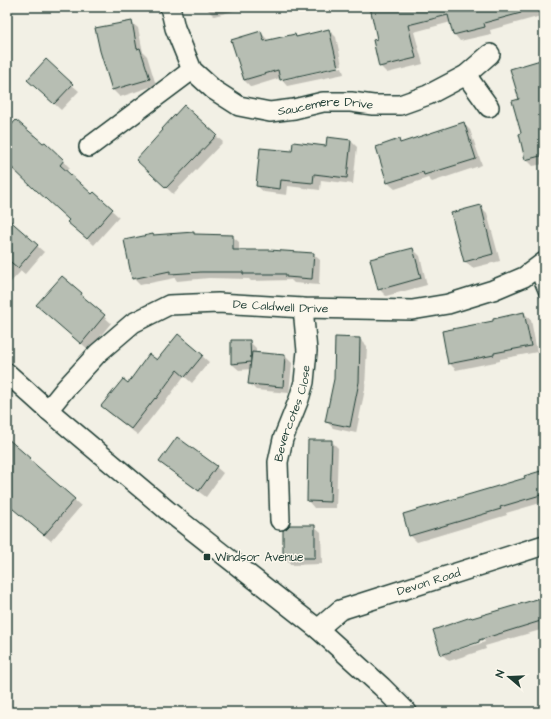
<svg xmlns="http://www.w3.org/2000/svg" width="551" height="719" viewBox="0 0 551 719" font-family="'Architects Daughter',sans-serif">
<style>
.shadow{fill:#0003;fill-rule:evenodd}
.building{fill:#b7beb3;stroke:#1f3d34}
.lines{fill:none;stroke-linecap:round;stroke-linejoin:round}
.lane-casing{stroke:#1f3d34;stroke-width:12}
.street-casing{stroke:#1f3d34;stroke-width:22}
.lane{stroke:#fbf7ec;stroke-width:9}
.street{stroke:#fbf7ec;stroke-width:19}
.poi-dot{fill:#1f3d34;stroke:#fbf7ec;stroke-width:1.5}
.labels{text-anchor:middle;stroke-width:3;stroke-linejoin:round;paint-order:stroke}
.street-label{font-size:12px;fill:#1f3d34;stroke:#fbf7ec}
.poi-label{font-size:12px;fill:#1f3d34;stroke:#fbf7ec;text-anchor:start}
</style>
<rect width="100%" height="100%" fill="#f2f0e5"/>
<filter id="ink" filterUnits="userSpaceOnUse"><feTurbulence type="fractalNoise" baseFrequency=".025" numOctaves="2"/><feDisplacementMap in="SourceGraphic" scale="8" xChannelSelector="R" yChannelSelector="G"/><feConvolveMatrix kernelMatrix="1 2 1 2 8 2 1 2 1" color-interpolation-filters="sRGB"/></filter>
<g filter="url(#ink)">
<g class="shadow">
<path d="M207 7H249L214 16 208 10Z"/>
<path d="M371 7H544V17H542L541 16 490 30 491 34 460 41 454 34 451 22 414 32 423 64 387 73 380 66 378 39Z"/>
<path d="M131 22 138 28 143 52 147 56 156 85 120 97 113 90 101 51Z"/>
<path d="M329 30 336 37 342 65 284 78V80L342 67 344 74 287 86 280 78 251 87 244 80 260 32 267 39 268 41 295 35 297 37Z"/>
<path d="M544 61V164L533 166 526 159 522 134 520 99Z"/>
<path d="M72 85 79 91 61 110 35 86Z"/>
<path d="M463 123 470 130 482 165 432 182 428 178 395 189 388 183 398 140 401 143Z"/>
<path d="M7 131 44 145 45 143 70 168 66 172 92 195 94 194 119 217 94 245 69 222 70 220 43 196 17 172 16 173 7 165Z"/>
<path d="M216 136 223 142 173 194 144 166Z"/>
<path d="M351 141 357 147 353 184 321 180 320 190 288 186 287 195 264 192 257 186 293 152 326 147Z"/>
<path d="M480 206 487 213 500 261 472 268 465 261Z"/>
<path d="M7 220 44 252 25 274 21 271 7 286Z"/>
<path d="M193 233 196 235 232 236 239 242V251L313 254 320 260 319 285 294 283 291 280 251 281 249 279 209 278 177 281 175 278 140 285 133 278Z"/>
<path d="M413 249 420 256 427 285 386 296 379 289Z"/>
<path d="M81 294 88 301H87L111 323 89 350 44 311Z"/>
<path d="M524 313 531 320 537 352 500 359V361L456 370 449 363 495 322Z"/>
<path d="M360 339 367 346 365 389 356 433 333 428 326 421Z"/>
<path d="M249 341 256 348V354L285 356 292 363 289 393 256 390 250 384 251 369 239 370 232 364Z"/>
<path d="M202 356 209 362 192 383 184 376 163 405 162 404 138 435 109 413 103 406 128 385Z"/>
<path d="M7 439 31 460 37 466V467L81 506 51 541 19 514 7 501Z"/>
<path d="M309 441H331L338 448 336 508H314L308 501Z"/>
<path d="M160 462 216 467 223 473 206 497 167 468Z"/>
<path d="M544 471V502L506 513 507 515 417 542 410 535 526 479Z"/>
<path d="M314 526 321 532 322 564 291 565 284 558Z"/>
<path d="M544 598V629L485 646 486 649 449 661 442 654 472 619ZM484 640 485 642 445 654V652Z"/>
<path d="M17 708 22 712H13Z"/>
</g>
<g class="building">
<path d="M370 7H520L521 13 484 23 485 27 453 35 448 15 408 25 416 58 379 67 373 40 377 39Z"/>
<path d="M132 21 137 49 140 48 150 79 112 90 100 51 95 28Z"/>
<path d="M329 29 338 67 280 80 278 70 244 80 231 40 261 31 264 41 295 34 296 37Z"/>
<path d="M46 59 73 84 54 104 27 80Z"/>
<path d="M544 59V155L525 160 519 134 521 133 512 101 519 99 510 69Z"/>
<path d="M184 105 217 135 166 188 136 160 163 130 162 129Z"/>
<path d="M16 120 43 143 45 142 64 160 60 165 92 194 94 192 113 209 87 239 67 222 69 220 36 190H35L7 163V130Z"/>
<path d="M464 122 476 159 424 175 423 172 387 183 376 147 399 139 400 143Z"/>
<path d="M327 137 351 140 347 178 314 174 313 183 281 180 280 189 256 186 260 148 292 151 293 142 326 146Z"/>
<path d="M481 205 493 254 464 262 451 213Z"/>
<path d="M7 218 38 245 18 268 7 259Z"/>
<path d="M194 232V234L233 235V250H269L314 253 312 279 286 277V274H243V272H201L170 274V271L132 279 124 240 153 234V235Z"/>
<path d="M413 248 421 278 378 290 370 259Z"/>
<path d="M62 276 82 293 81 295 105 315 81 344 36 305Z"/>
<path d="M524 312 531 346 494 353V355L448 364 442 331 493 321V319Z"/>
<path d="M178 334 203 355 185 377 177 370 156 399 155 398 131 429 101 406 123 379 128 383 149 354 157 360Z"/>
<path d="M335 337 360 338 359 382 350 427 325 422 334 379Z"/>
<path d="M231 340H250L251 362 231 364Z"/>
<path d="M252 352 285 355 283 387 248 384Z"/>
<path d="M177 437 217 466 199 491 159 462Z"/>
<path d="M7 438 31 459 30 460 75 499 44 535 7 504Z"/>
<path d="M308 440H332L330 502 307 501Z"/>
<path d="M544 470V494L500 507 501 509 409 536 403 514 525 478 524 476Z"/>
<path d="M290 525H315V558H283V530L286 529Z"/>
<path d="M544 597V620L479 640V642L441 655 433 630 471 617 472 618Z"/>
</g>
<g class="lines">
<defs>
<path id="lane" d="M534 269 544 293"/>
<g id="street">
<path id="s1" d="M170 7 175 28 192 70 214 90 239 106 270 112 294 109 323 102H351L373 105H400L428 95 466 75 490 54"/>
<path d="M466 75 489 107"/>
<path d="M89 147 192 70"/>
<path d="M7 373 48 410 168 511 318 629 382 687 407 712"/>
<path id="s2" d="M48 410 65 389 98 353 133 323 169 305 218 303 303 308 412 310 448 304 493 290 524 277 544 262"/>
<path id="s3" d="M280 520 278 462 283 439 299 399 304 382 307 351 303 308"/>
<path id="s4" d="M318 629 340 610 544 545"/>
</g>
</defs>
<use href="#lane" class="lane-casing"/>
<use href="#street" class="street-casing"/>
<use href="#lane" class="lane"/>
<use href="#street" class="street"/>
</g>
</g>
<rect class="poi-dot" x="203" y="553" width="8" height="8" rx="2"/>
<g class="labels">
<g class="street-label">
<text dy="4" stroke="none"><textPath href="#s1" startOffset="214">Saucemere Drive</textPath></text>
<text dy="4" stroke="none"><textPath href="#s2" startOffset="274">De Caldwell Drive</textPath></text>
<text dy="4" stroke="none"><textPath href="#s3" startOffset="109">Bevercotes Close</textPath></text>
<text dy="4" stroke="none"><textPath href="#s4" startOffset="122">Devon Road</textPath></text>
</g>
<g class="poi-label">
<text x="215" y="561">Windsor Avenue</text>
</g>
</g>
<rect width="551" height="719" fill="none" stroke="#fbf7ec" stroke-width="24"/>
<rect x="12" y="12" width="527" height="695" fill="none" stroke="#1f3d34" stroke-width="1.5" filter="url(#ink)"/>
<g transform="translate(509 677) rotate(289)" stroke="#fbf7ec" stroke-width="3" paint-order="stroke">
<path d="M0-3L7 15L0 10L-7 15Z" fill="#1f3d34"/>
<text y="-6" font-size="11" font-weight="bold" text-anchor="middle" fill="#1f3d34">N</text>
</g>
</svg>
